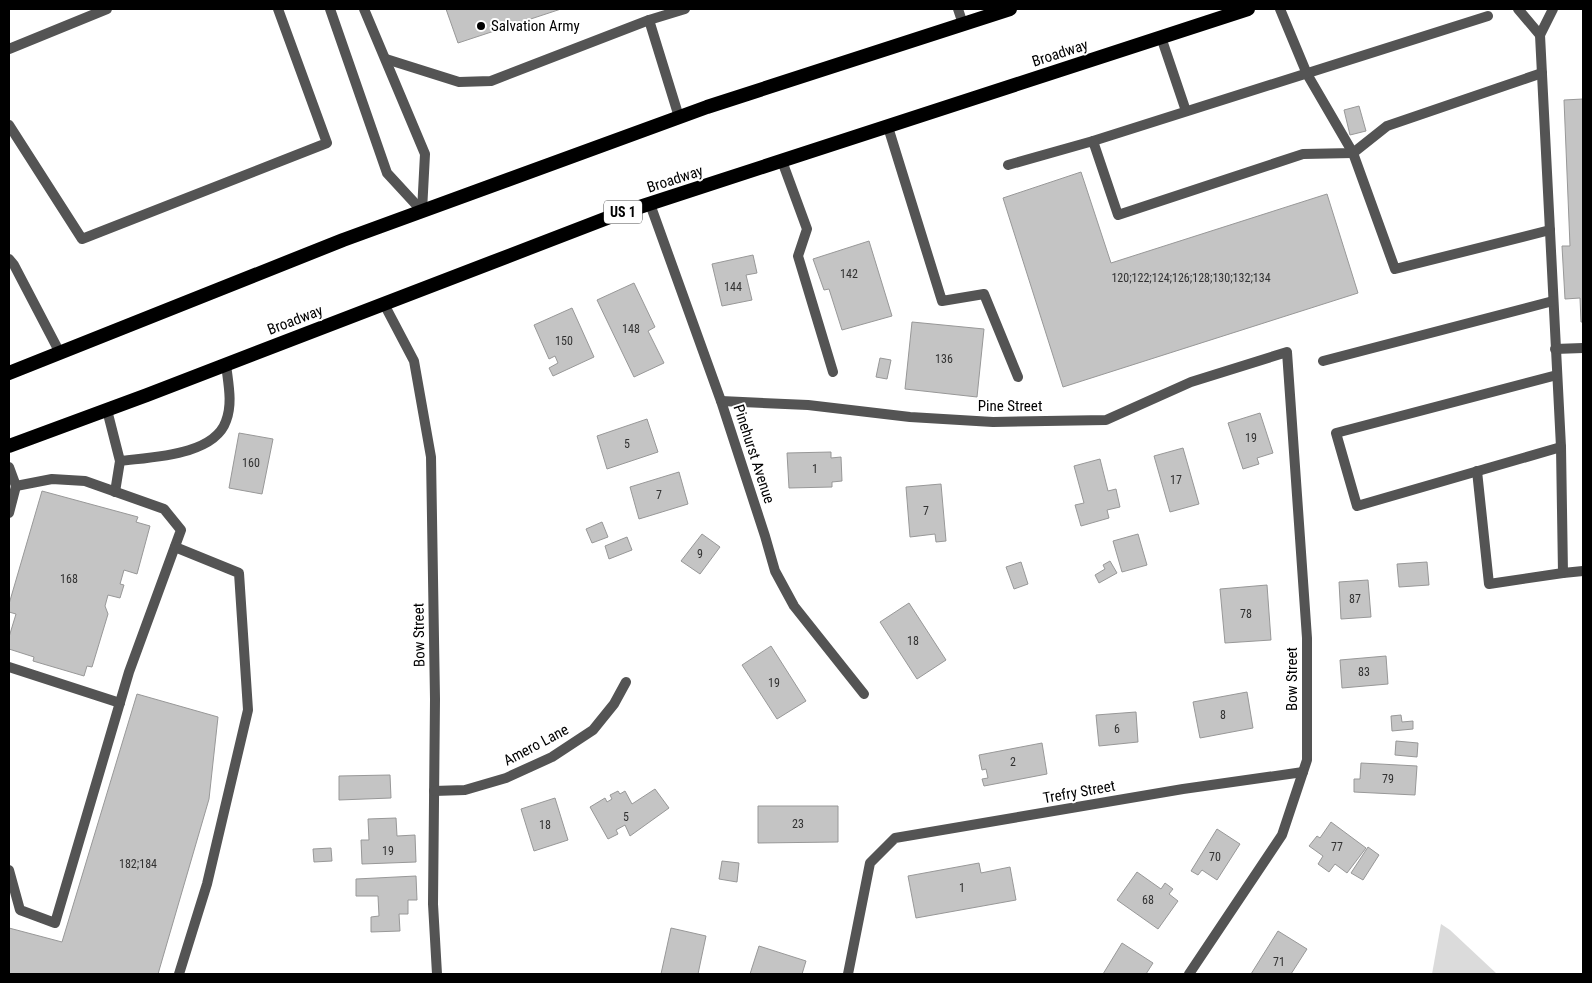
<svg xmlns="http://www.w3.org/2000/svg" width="1592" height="983" viewBox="0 0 1592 983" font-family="'Roboto Condensed',sans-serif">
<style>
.green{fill:#dbdbdb}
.building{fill:#c4c4c4;stroke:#989898}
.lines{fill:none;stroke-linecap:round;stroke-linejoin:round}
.service{stroke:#545454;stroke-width:10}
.minor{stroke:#545454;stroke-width:10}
.trunk{stroke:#000;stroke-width:14}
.poi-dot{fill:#000;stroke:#fff;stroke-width:2}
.labels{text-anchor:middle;stroke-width:4;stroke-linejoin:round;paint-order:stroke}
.number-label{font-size:12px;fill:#313131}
.shield{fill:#fff;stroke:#4c4c4c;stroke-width:1}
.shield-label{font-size:14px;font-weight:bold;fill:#000}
.poi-label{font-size:15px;fill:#000;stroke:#fff;text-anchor:start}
.street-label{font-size:15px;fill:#000;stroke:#fff}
</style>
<rect width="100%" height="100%" fill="#fff"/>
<path class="green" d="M1441 924 1450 930 1497 974H1432Z"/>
<g class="building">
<path d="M446 9H561L458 43Z"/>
<path d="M1583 99V322H1581L1580 298 1565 299 1562 246H1570L1564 100Z"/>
<path d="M1359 106 1366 131 1350 135 1344 110Z"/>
<path d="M1081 172 1111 263 1327 194 1358 293 1063 387 1003 198Z"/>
<path d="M869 241 892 316 842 330 829 289 824 290 813 259Z"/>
<path d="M753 255 757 273 746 275 752 300 722 306 712 264Z"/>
<path d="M634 283 655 327 648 331 664 363 634 377 597 300Z"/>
<path d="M572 308 594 357 553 376 549 368 558 363 555 356 549 359 534 325Z"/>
<path d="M912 322 984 329 977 397 905 389Z"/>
<path d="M880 358 891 360 887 379 876 377Z"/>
<path d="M1260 413 1273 453 1257 458 1259 464 1243 469 1228 423Z"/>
<path d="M647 419 658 452 607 469 597 436Z"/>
<path d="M239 433 273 439 262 494 229 488Z"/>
<path d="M1183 448 1199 504 1170 512 1154 456Z"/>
<path d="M831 452V458L841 457 842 481 832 482V487L789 488 787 453Z"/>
<path d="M1100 459 1108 491 1116 489 1120 507 1107 510 1109 518 1081 526 1075 505 1084 503 1074 466Z"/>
<path d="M679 472 688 504 639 519 630 487Z"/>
<path d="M941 484 946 541 936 542 935 534 910 537 906 487Z"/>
<path d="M42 491 138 517 136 522 150 526 137 574 124 570 120 584 124 585 120 598 108 595 105 606 108 614 92 667 87 666 84 676 33 661 34 657 9 649V637L16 614 9 612V604Z"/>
<path d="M602 522 608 537 592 543 586 529Z"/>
<path d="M702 534 720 547 700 574 681 561Z"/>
<path d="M1138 534 1147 565 1122 572 1113 541Z"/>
<path d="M627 537 632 550 609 559 605 546Z"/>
<path d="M1110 561 1117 573 1099 583 1095 575 1105 569 1103 565Z"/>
<path d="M1021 562 1028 584 1014 589 1006 567Z"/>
<path d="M1427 562 1429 585 1399 587 1397 564Z"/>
<path d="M1368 580 1371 617 1341 619 1339 582Z"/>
<path d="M1267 585 1271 640 1225 643 1220 589Z"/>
<path d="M909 603 946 660 917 679 880 622Z"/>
<path d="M771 646 806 701 777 719 742 665Z"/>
<path d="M1386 656 1388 684 1342 688 1340 660Z"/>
<path d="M1247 692 1253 728 1200 738 1193 702Z"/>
<path d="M137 694 218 717 209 799 158 974H9V928L62 942Z"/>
<path d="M1136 712 1138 742 1099 746 1096 715Z"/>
<path d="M1401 715 1402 722 1413 721V729L1392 731 1391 716Z"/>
<path d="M1396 741 1418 743 1417 757 1395 755Z"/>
<path d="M1042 743 1047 774 984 786 982 779 988 778 986 769 982 770 979 755Z"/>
<path d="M1361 763 1417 766 1415 795 1354 792V779H1360Z"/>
<path d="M390 775 391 798 339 800V776Z"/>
<path d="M655 789 669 808 630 836 625 825 616 830 618 834 608 839 590 807 605 798 607 802 612 799 610 795 618 791 620 794 625 791 632 804Z"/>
<path d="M555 798 568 840 534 851 521 809Z"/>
<path d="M758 806H838V842L758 843Z"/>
<path d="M396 818 397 836 415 835 416 862 362 864 361 840H369L368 819Z"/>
<path d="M1331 822 1366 848 1347 873 1335 864 1329 872 1318 864 1323 856 1309 846 1317 836 1320 838Z"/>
<path d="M1217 829 1240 844 1217 880 1202 870 1198 875 1191 871Z"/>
<path d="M1368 847 1379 855 1363 880 1351 873Z"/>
<path d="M331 848 332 861 314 862 313 849Z"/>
<path d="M722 861 739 863 737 882 719 879Z"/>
<path d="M979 863 981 873 1010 867 1016 900 916 918 908 876Z"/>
<path d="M1137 872 1161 889 1165 883 1173 889 1169 894 1178 901 1158 929 1117 900Z"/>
<path d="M416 876 417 900H408V914H399L400 931 371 932V917L379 916 378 896H356V879Z"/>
<path d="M671 928 706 936 698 974H661Z"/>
<path d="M1278 931 1307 949 1291 974H1251Z"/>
<path d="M1122 943 1153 963 1146 974H1103Z"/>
<path d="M759 946 806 961 802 974H750Z"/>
</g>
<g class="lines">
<g class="service">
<path d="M330 9 387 173 422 211"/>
<path d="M364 9 425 154 422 211"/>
<path d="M958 9 963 24"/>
<path d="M1280 9 1307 74 1353 153 1395 269 1550 230"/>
<path d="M1518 9 1540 35"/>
<path d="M1553 9 1540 35 1561 447 1563 573 1583 571"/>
<path d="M649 20 679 117"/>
<path d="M1161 37 1186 111"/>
<path d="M9 49 107 9"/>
<path d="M386 59 459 82 491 81 649 20 685 9"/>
<path d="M9 125 82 239 327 143 278 9"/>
<path d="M888 127 942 301 984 294 1018 377"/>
<path d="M1093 141 1488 16"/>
<path d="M782 161 807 229 798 256 833 372"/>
<path d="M1008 165 1093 141 1118 215 1303 154 1353 153 1387 126 1542 73"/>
<path d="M9 259 14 265 60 353"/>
<path d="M1555 349 1583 348"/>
<path d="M1323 361 1553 301"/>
<path d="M1557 375 1336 433 1357 506 1561 447"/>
<path d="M107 410 120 461 115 492"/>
<path d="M120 461C150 457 214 456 226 421 233 403 228 383 226 364"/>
<path d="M9 467 16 486 52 479 85 481 164 509 181 530 129 672 55 923 20 910 9 870"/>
<path d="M1477 471 1489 584 1563 573"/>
<path d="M9 513 16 486"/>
<path d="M175 547 239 573 248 710 207 884 179 974"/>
<path d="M9 667 120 703"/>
</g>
<g class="minor">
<path d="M650 204 721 401 765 536 775 571 794 606 864 694"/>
<path d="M384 304 414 361 431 457 435 699 433 904 437 974"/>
<path d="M721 401 808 405 910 417 993 422 1106 420 1191 382 1287 352 1307 638V760L1282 835 1189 974"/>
<path d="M434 791 465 790 506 778 552 757 593 730 614 704 626 682"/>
<path d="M848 974 870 863 895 838 1183 789 1303 772"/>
</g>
<g class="trunk">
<path d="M9 373 343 240 707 107 1010 9"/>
<path d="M9 446 147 395 615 215 1248 9"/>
</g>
</g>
<circle class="poi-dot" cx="481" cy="26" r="5"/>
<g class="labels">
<g class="number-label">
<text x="849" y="278">142</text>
<text x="1191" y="282">120;122;124;126;128;130;132;134</text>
<text x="733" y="291">144</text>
<text x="631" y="333">148</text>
<text x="564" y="345">150</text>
<text x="944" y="363">136</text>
<text x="1251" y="442">19</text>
<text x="627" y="448">5</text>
<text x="251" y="467">160</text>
<text x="815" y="473">1</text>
<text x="1176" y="484">17</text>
<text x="659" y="499">7</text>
<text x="926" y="515">7</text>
<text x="700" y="558">9</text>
<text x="69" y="583">168</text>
<text x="1355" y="603">87</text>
<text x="1246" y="618">78</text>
<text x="913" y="645">18</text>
<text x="1364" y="676">83</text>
<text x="774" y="687">19</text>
<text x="1223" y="719">8</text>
<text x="1117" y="733">6</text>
<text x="1013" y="766">2</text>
<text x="1388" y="783">79</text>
<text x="626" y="821">5</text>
<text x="798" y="828">23</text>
<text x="545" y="829">18</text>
<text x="1337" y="851">77</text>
<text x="388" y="855">19</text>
<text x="1215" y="861">70</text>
<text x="138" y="868">182;184</text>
<text x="962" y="892">1</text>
<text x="1148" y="904">68</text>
<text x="1279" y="966">71</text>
</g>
<rect class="shield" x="604" y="200.5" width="38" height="23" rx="4"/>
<g class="shield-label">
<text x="623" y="217">US 1</text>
</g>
<g class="poi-label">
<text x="491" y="31">Salvation Army</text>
</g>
<g class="street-label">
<text transform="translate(1060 53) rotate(-18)" y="5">Broadway</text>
<text transform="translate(675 179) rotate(-18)" y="5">Broadway</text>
<text transform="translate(295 320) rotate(-21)" y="5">Broadway</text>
<text x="1010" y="411">Pine Street</text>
<text transform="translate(754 454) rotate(72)" y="5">Pinehurst Avenue</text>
<text transform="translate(419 635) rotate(-91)" y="5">Bow Street</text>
<text transform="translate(1292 679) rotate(-90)" y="5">Bow Street</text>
<text transform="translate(536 745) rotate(-28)" y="5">Amero Lane</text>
<text transform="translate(1079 792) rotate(-10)" y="5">Trefry Street</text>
</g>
</g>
<rect width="1592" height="983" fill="none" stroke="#000000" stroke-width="20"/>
</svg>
